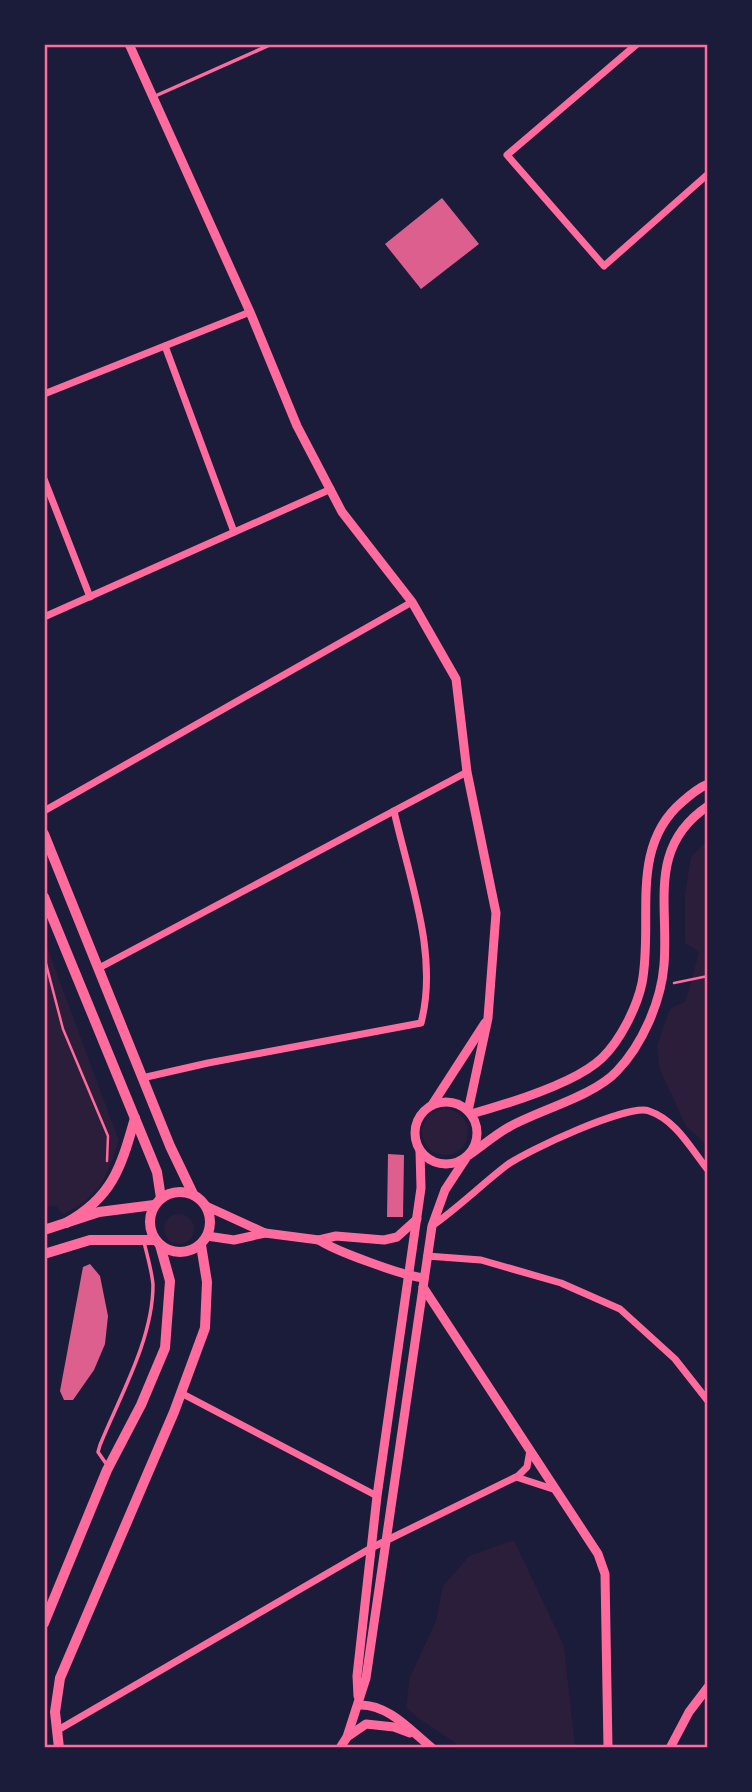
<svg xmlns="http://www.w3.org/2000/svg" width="752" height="1792" viewBox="0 0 752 1792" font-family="Manrope,sans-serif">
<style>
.green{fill:#2a1e3b}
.building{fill:#dd5f8e}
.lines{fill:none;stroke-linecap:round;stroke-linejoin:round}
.path{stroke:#ff6b9d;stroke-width:2.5}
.service{stroke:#ff6b9d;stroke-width:3.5}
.minor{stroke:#ff6b9d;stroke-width:7}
.tertiary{stroke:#ff6b9d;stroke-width:9}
.secondary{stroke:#ff6b9d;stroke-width:10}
.neatline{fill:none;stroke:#ff6b9d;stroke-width:2.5}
</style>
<rect width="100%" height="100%" fill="#1b1b3a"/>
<g class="green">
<path d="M708 839V1146L686 1126 660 1070 657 1046 670 1009 686 1001 699 952 685 943V894L691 857Z"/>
<path d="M44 939 119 1141C106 1177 100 1197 63 1214L56 1206 44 1207Z"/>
<circle cx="445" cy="1132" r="23"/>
<circle cx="179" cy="1229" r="15"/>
<path d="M514 1540 564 1646 575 1748H461C444 1732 423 1725 406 1707L410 1677 436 1621 443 1586 469 1556Z"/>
</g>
<g class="building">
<path d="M442 198 479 244 421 289 385 244Z"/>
<path d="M388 1154 404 1155 403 1217H387Z"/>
<path d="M90 1264 100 1276 108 1316 105 1344 94 1370 73 1400H64L60 1391 83 1267Z"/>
</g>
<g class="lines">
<g class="path">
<path d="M44 956 63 1029 108 1136 107 1161"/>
<path d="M674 983 708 976"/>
</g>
<g class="service">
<path d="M153 97 272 44"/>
<path d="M107 1465 98 1452 100 1445C120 1396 153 1339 153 1285 152 1271 147 1255 144 1242"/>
</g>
<g class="minor">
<path d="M637 44 507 155 604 266 708 174"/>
<path d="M165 346 234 532"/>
<path d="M44 394 250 312"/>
<path d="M44 479 90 597"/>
<path d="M44 617 331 489"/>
<path d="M44 811 412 602"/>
<path d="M99 968 467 772"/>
<path d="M142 1078 208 1063 421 1023C439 955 409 878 394 811"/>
<path d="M432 1226C459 1207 481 1185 507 1165 526 1151 629 1103 649 1111 676 1120 691 1149 708 1170"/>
<path d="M427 1256 481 1260 561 1283 620 1309 675 1359 708 1401"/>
<path d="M181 1393 377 1496"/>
<path d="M517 1477 527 1467 530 1450"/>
<path d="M58 1730 371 1548 516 1477 556 1490"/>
</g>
<g class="tertiary">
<path d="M129 44 250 312 297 426 342 512 412 602 456 679 467 772 496 913 488 1018 468 1111"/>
<circle cx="446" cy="1133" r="31"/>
<path d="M432 1105 485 1023"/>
<path d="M471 1114C507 1104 575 1084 602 1058 620 1041 637 1007 642 983 654 922 628 848 682 802 691 794 698 788 708 784"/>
<path d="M469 1155C482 1146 495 1135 509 1127 539 1110 594 1096 617 1071 642 1045 661 1002 664 965 669 904 647 847 708 806"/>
<path d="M206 1206 265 1233"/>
<path d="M207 1236 234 1240 265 1233 319 1240 336 1236 384 1240 397 1237 417 1219"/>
<path d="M319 1240C335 1251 404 1276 424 1278"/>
<path d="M423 1287 598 1554 605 1574 608 1748"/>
<path d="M358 1696 357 1676 377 1496 421 1188 420 1151"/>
<path d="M359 1705C388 1704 410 1730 432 1748"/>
<path d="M347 1737 366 1724 394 1727 410 1733"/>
<path d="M340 1748 347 1737 366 1678 432 1226 445 1190 466 1158"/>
<path d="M670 1748 689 1712 708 1687"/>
</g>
<g class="secondary">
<path d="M44 834 170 1146 193 1194"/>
<path d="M44 897 157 1172 161 1198"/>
<circle cx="180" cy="1222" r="30"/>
<path d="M66 1223C113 1197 121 1167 135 1118"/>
<path d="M44 1230 99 1212 154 1205"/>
<path d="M44 1254 90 1240H155"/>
<path d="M44 1623 107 1470 141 1405 165 1348 170 1281 160 1245"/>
<path d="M59 1748 55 1712 60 1678 174 1412 205 1328 207 1282 201 1245"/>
</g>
</g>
<rect width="752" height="1792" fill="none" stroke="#1b1b3a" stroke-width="91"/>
<rect x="46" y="46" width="660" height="1700" class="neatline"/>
</svg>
